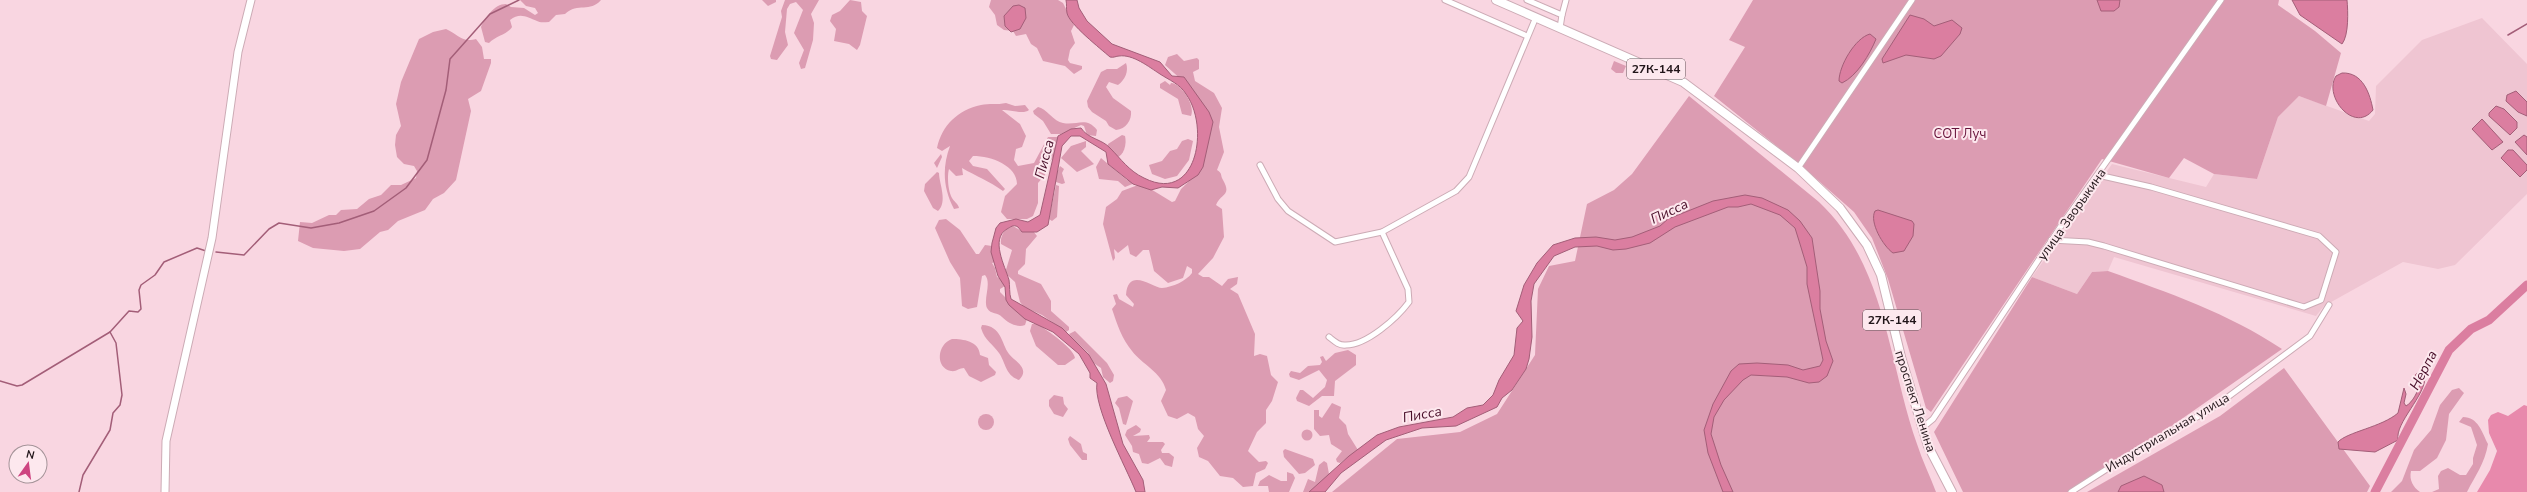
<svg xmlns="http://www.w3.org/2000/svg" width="2527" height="492" viewBox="0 0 2527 492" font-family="'Nunito Sans',sans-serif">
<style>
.built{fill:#efc5d2}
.green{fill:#dc9cb2}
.forest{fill:#e889ac}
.water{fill:#db7ea0;stroke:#a35e78}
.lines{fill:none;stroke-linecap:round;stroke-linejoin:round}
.stream{stroke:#a35e78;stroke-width:1.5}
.river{stroke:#db7ea0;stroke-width:9}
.street-casing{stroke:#ccabb5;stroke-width:7}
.secondary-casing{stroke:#ccabb5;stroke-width:9}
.primary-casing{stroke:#ccabb5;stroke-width:10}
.street{stroke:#fff;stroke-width:5}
.secondary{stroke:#fff;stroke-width:7}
.primary{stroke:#fff;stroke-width:8}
.labels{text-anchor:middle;stroke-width:4;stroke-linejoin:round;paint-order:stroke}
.shield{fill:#fde8ee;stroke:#635459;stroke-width:1}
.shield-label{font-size:12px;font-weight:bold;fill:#211519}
.park-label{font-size:13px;fill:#66123a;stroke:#fde8ee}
.street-label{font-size:13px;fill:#211519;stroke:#fde8ee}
.water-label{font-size:14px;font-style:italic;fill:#4a0f2a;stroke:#fde8ee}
</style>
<rect width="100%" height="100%" fill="#f9d6e1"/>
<path class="built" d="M2482 18 2527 64V194L2455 265 2438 269 2403 262 2324 306 2316 316 2114 257 2108 271 2092 272 2077 294 2032 277 2112 164 2206 187 2214 174 2257 179 2278 117 2299 96 2369 121 2375 114 2376 86 2422 40Z"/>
<g class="green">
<path d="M520 0H601C590 13 578 2 565 14L556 15 549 22C545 22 540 23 537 21 527 17 520 12 510 20L512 27C508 34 496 36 489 43L485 42 481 27C485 18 494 4 506 4L511 7 524 8 535 15 538 13 535 8 526 6Z"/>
<path d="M762 0H776V2L768 6Z"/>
<path d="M785 0H819L811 14 814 23 813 40 805 68 801 69 799 63 804 50 794 33 803 10 796 2 790 4 787 9 785 32 788 45 777 60 771 59 770 56 782 17 781 11Z"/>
<path d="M850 0 861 2 862 11 867 16 860 45 857 50 849 44 834 41 836 29 830 21 832 15 840 11Z"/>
<path d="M991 0H1058L1063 3 1074 25 1071 31 1075 43 1070 50 1068 60 1070 63 1082 66V69L1074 74 1065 66 1043 61 1037 48 1031 44 1026 34 1016 36 1013 31 1004 30 997 25 995 15 989 7Z"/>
<path d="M1753 0H2279L2278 5 2315 31 2341 53 2326 106 2299 96 2278 117 2257 179 2214 174 2184 158 2169 178 2102 159 1931 412 1926 408 1888 279 1872 238 1854 212 1804 168 1714 96 1745 47 1729 40Z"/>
<path d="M446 29C458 34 461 43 476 39L482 47 484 59H491V63L481 91 468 99 471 111 456 180 444 193 433 199 425 210 398 221 388 230 380 232 360 249 344 251 313 248 298 241 300 222 312 223 329 215H336L341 210 357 209 369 199 381 195 391 185H401L416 178 417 171 414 166 404 164 397 157 395 145 396 135 401 126 396 104 401 82 419 39 433 32Z"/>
<path d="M1177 54 1184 61 1197 58 1199 60V69L1193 72 1195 81 1214 93 1222 108 1219 127 1224 152 1217 170C1223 174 1220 175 1223 180 1232 196 1221 193 1216 205L1222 209 1224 237 1213 258 1198 274 1203 277H1209L1222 286 1228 279 1238 277 1237 284 1230 289 1238 294 1255 334 1254 356 1260 354 1267 356 1271 375 1278 382 1272 401 1266 410V423L1257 432 1248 451 1259 462 1266 461 1268 463 1265 469 1256 473 1253 486 1243 487 1233 478 1220 476 1208 461 1199 457 1197 448 1204 436 1198 429 1195 417 1188 413 1177 419 1168 416 1161 401 1166 390C1162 373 1142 364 1132 351 1122 339 1117 324 1112 309L1116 304 1113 295 1117 294 1119 299 1133 307 1134 304 1126 295C1128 266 1153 288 1162 288 1173 287 1186 281 1192 273V269L1187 266 1183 278 1168 283 1154 271 1149 250H1143L1136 257 1130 254 1128 245 1118 253 1114 249 1115 258 1113 261 1103 224 1106 207 1117 199 1122 191 1138 185 1149 188 1172 202 1175 201 1181 189 1190 180 1202 142 1192 89 1165 65 1168 57Z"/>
<path d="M1614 61 1626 66 1623 73H1616L1611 69Z"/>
<path d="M1126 63C1129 71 1125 80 1118 85L1109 82 1106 87 1113 98 1131 111C1132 120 1126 129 1116 130L1109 126 1106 121 1092 112 1088 107 1087 101 1101 72 1107 69H1117Z"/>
<path d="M1165 81 1170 85 1171 83C1181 83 1196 106 1191 116L1182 114 1178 99 1160 88V84Z"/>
<path d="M1689 96 1819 202C1886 265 1888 361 1917 444 1922 460 1930 476 1936 492H1332L1397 439 1460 432 1497 414 1535 355 1538 289 1549 266 1575 261 1587 204 1614 190 1632 174Z"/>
<path d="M1006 103 1015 106 1025 105 1029 110C1023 115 1010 109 1002 110L1020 124 1026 136 1022 147 1016 149 1014 160 1018 166 1034 163 1048 137H1061L1057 154 1049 162 1045 175 1038 183V203L1033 216 1027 219H1007L1001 212 1005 196 1017 184C1017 166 992 156 973 156L969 161 973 166 987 169 1005 189 1003 191C989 181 976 176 962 168L963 175 956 176 949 169C947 176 948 191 952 198 954 202 958 203 959 208L954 209C943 188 942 168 950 146L942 151 937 148C942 125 958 110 981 105 989 103 997 105 1006 103Z"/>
<path d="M1038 107C1046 108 1054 122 1063 123 1077 126 1086 116 1097 130L1096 136 1087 135 1084 126 1081 125 1061 134H1051L1043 121 1034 114 1033 111Z"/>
<path d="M1122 135 1125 136C1127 144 1124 156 1116 158L1110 156 1107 150 1108 144Z"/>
<path d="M1188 139 1193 141 1189 160 1177 176 1165 179 1152 174 1149 165 1162 161 1170 151 1177 149 1182 141Z"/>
<path d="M1086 141V147L1081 151 1094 164 1077 172 1061 158 1071 146Z"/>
<path d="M941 154 942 157 937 168 934 163Z"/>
<path d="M1101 158 1127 180 1135 183 1125 187 1118 181 1099 179 1096 167Z"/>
<path d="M1060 166 1064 169 1062 173 1065 183 1062 184 1053 181Z"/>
<path d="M937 172 939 173C939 183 948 202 938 211L933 208 924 191 925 184Z"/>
<path d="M1056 185 1059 186 1057 217 1052 221 1049 219Z"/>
<path d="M946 219 960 230 976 254H979L985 245 992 246 995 262 992 263 995 268 997 277 1003 280 1005 286 1000 289V292L1027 319 1025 325C1017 328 1008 323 1002 317 998 312 991 315 987 308 983 299 992 283 985 275L982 276 977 307 968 309 962 306 960 278 950 262 935 228 939 220Z"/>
<path d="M1013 226 1023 232 1033 231 1037 236 1026 249 1025 264 1018 271V274L1041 284 1051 301V311L1069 327V330L1066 332 1042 315 1024 307 1020 302 1015 282 1005 273 1012 250 1001 244C1000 235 1005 229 1013 226Z"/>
<path d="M2108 271C2169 293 2228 313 2282 349L2163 432 2107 465 2068 492H1963L1934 432 2032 277 2077 294 2092 272Z"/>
<path d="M1032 324H1038C1046 330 1074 348 1075 358L1065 365H1058L1036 346 1030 331Z"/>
<path d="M982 325C1002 326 1001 343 1009 354 1014 361 1031 368 1019 380 1005 375 1006 363 999 353 993 344 985 341 981 328Z"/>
<path d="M1075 331 1107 363 1114 375 1113 381 1110 383 1103 377 1101 368 1092 362 1088 353 1071 337 1069 334Z"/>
<path d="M952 339C963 339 979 341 980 355L988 358 989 365 996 372 995 375 981 382 969 376 964 368C959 368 956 372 951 371 935 368 937 344 952 339Z"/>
<path d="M1348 350 1356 355V365L1335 381 1334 396H1322L1309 406 1297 401 1296 398 1300 390H1303L1313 398 1325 387 1327 380 1319 370 1299 380 1290 377 1289 374 1291 371 1300 373 1308 366 1320 365 1322 362 1320 357 1323 356 1326 361 1335 353Z"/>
<path d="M2284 368 2370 486 2367 492H2087L2220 416Z"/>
<path d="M2459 388 2464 393 2449 414 2446 440 2437 458 2420 471H2411C2409 480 2413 487 2420 492H2391L2402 481 2414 450 2431 430 2440 405 2452 390Z"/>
<path d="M1054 395 1063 397 1064 404 1068 409 1063 417 1054 414 1049 406V400Z"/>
<path d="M1127 396 1133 401 1126 425 1123 424 1119 408 1115 403 1118 398Z"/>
<path d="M1332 403 1341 407 1339 418 1346 425 1348 434 1358 450 1340 463 1337 462 1336 459 1342 451 1331 444 1329 435 1320 436 1314 429V410H1319V416L1322 418Z"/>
<circle cx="986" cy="422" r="8"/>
<path d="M2463 417C2478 417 2482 432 2488 444 2485 463 2475 476 2467 492H2432L2439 489 2438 476 2441 471 2448 468 2460 475H2466L2473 464V458L2477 445 2471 427 2459 422Z"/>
<path d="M1136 425 1141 429 1140 432 1133 436 1149 435 1150 438 1147 442H1163L1165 444 1161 450 1162 453H1169L1174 457 1172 467 1165 465 1160 458 1148 464 1142 463 1139 454 1133 452 1132 446 1125 435 1127 430Z"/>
<circle cx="1307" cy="435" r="5.5"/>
<path d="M1070 436 1081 444 1083 452 1087 454V460H1082L1070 445 1068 439Z"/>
<path d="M1285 449 1313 459 1315 465 1305 473 1299 474 1284 457 1283 451Z"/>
<path d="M1324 461 1327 463 1329 474 1315 492H1303L1308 479 1315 482 1319 465Z"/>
<path d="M1287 472 1293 474 1295 478 1289 492H1269L1268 486H1258L1260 481 1269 475 1281 481H1287Z"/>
</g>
<path class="forest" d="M2524 405 2527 406V492H2477L2490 470 2497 451 2489 433 2488 420 2491 415 2498 412 2508 416Z"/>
<g class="water">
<path d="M1066 0H1077L1079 8 1087 21 1112 44 1160 62 1172 76 1184 77 1209 112 1213 122 1203 167 1198 175 1178 188 1162 187 1151 190 1133 184 1108 164 1106 152 1080 136H1071L1062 146 1048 225 1037 232H1022L1018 227C1013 224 1011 227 1007 229 990 239 1005 266 1009 280 1010 286 1009 293 1011 299L1062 328 1089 355 1106 384 1123 444 1143 480 1145 492H1136C1126 467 1093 407 1097 383L1090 378V373L1079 354 1053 332 1025 319 1009 305 1006 300 1005 287 998 276 991 252 992 243 996 228 1000 223 1016 219 1028 222 1040 215 1058 136 1071 129 1081 128C1088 139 1102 139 1110 148 1121 159 1129 171 1144 178 1197 205 1210 127 1186 94 1180 84 1169 80 1160 74 1149 67 1133 54 1119 56 1116 56 1114 58 1110 57 1101 49 1069 24 1067 13 1066 9 1067 4 1066 0Z"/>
<path d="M2097 0H2120L2119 7 2114 11H2101Z"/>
<path d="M2292 0H2347C2348 11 2349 35 2342 44L2300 15Z"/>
<path d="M1019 5 1025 8 1026 18 1020 29 1011 32 1005 26 1004 16 1013 6Z"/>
<path d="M1910 15 1924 19 1934 26 1952 20 1962 28 1960 34 1941 56 1934 59 1906 55 1883 63 1882 59Z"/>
<path d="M1870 34 1876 39C1870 54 1857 76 1842 83L1839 81C1839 66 1855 38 1870 34Z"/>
<path d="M2342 73C2363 72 2370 94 2373 110 2354 134 2323 96 2336 76Z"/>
<path d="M2516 91 2527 102V116L2518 112 2506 101 2507 95Z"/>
<path d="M2496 106 2504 109 2517 122V128L2510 135 2489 116V113Z"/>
<path d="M2482 119 2503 142 2492 150 2472 129Z"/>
<path d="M2524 135 2527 137V155L2515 142Z"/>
<path d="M2508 150H2513L2527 165V170L2520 177 2501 158Z"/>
<path d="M1745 195 1762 198 1788 210 1800 221 1812 238 1820 291V309L1826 341 1833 361 1827 376 1819 382 1809 383 1787 377 1751 375 1743 380 1724 400 1714 417 1711 434 1721 465 1733 492H1723L1708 453 1704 430 1713 404 1731 371 1739 364 1757 363 1788 365 1803 370 1820 366 1823 360 1807 284V267L1800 244 1795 228 1780 215 1751 204 1738 207H1728L1675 227 1650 243 1626 249 1613 250 1597 246 1575 247 1554 256 1534 284 1531 301 1532 337 1529 359 1526 369 1512 390 1502 398 1497 407 1456 426 1422 428 1386 440 1341 473 1325 492H1309L1349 456 1377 435 1399 427 1453 417 1467 408 1483 405 1493 395 1499 380 1514 355 1517 328 1523 321 1516 311 1524 285 1537 263 1553 245 1575 238 1596 237 1615 240 1632 237 1660 226 1668 219 1713 201Z"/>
<path d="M1878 210 1912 221 1914 224 1913 236 1904 251 1893 253C1883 246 1869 222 1875 211Z"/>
<path d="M2417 373 2425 376C2426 396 2395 422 2398 440L2375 452 2339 449 2338 442C2347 432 2382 427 2398 413L2404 388 2406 394 2404 403 2406 406C2413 402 2418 391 2420 384L2413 378Z"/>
<path d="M2144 476 2162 485 2164 492H2118L2121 486Z"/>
</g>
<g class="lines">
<g class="stream">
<path d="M2508 35 2527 24"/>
<path d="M216 252 244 255 269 229 279 223 311 228 339 223 374 211 406 188 427 160 446 90 450 59 490 14 519 0"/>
<path d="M0 381 17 386 22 385 110 332 129 311 138 312 141 309 139 290 141 285 155 275 164 262 197 248 206 251"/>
<path d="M79 492 83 475 110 430 113 413 120 405 122 395 116 343 110 332"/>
</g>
<path class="river" d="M2375 492 2449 350 2471 329 2489 320 2527 285"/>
<defs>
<g id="street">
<path d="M1445 0 1527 36"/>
<path d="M1527 0 1562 15 1560 28"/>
<path d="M1562 15 1566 0"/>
<path d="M1260 165 1278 199 1288 211 1335 242 1382 232 1456 191 1469 177 1536 17"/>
<path d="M1798 168 1912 0"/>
<path d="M2051 240 2088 242 2104 246 2304 307 2321 300 2336 252 2319 236 2151 187 2098 175"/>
<path d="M1329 337C1334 341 1339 346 1346 345 1367 345 1397 318 1409 302L1408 289 1382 232"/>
<path d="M1922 428 1933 419 2063 223 2221 0"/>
<path d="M2071 492 2121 460 2213 408 2310 336 2329 305"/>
</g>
<path id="secondary" d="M165 492 166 441 212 238 238 52 251 0"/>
<path id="primary" d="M1496 0 1683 82 1798 168 1840 208 1867 245 1881 275 1901 357 1928 446 1952 492"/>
</defs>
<use href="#street" class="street-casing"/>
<use href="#secondary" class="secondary-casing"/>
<use href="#primary" class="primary-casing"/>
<use href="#street" class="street"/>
<use href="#secondary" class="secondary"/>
<use href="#primary" class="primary"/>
</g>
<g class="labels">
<g class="shield">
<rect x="1627" y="59" width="58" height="20" rx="3"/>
<rect x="1863" y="310" width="58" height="20" rx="3"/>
</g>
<g class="shield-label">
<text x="1656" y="73">27К-144</text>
<text x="1892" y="324">27К-144</text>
</g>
<g class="park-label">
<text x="1960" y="138">СОТ Луч</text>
</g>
<g class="street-label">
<text transform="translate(2071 214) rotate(-55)" y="5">улица Зворыкина</text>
<text transform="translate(1916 401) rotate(72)" y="5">проспект Ленина</text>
<text transform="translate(2167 432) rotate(-31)" y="5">Индустриальная улица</text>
</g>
<g class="water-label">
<text transform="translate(1044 159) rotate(-75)" y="5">Писса</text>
<text transform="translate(1669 211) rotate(-25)" y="5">Писса</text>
<text transform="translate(2423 370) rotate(-62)" y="5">Нерпа</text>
<text transform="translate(1422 414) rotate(-10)" y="5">Писса</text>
</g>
</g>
<g transform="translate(28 464) rotate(14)"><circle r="19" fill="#fde8ee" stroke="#a59499"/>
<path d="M0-3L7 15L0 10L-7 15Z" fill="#ce4581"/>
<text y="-6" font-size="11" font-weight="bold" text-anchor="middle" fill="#211519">N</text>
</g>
</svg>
